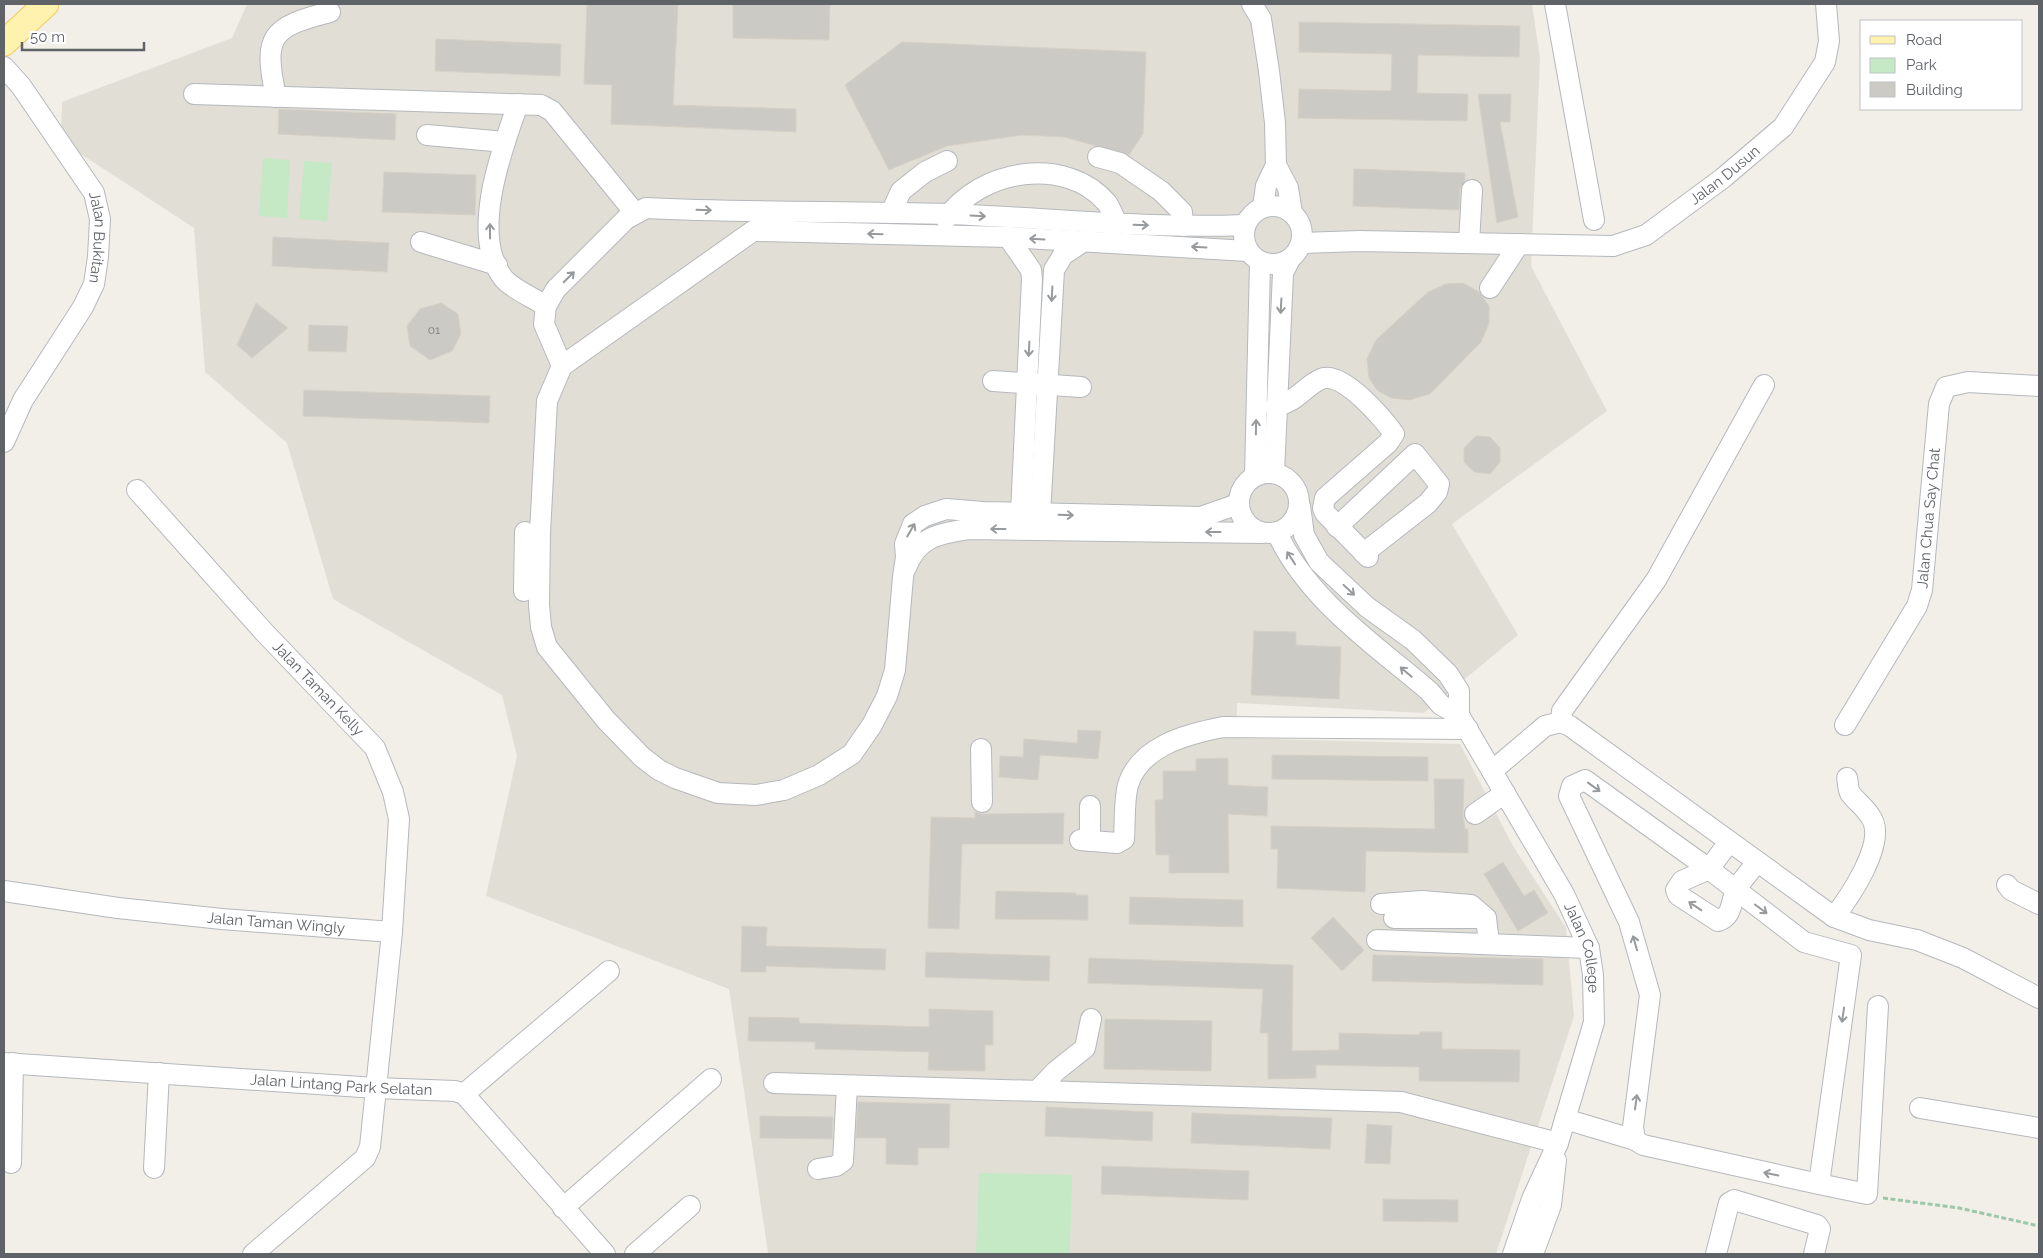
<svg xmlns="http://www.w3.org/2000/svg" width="2043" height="1258" viewBox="0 0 2043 1258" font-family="Raleway,sans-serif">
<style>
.education{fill:#e1ded6}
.green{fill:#c5e8c5}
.building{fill:#cccac5;stroke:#d6d1c6}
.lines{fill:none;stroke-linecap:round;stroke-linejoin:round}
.minor-casing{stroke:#b5b8bc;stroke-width:22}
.major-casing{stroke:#f2c960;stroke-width:27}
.path{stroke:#9cc7a9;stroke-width:3;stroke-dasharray:5 2.5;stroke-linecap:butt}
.minor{stroke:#fff;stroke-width:20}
.major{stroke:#fff2af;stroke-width:25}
.oneway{stroke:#979a9d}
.labels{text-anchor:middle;stroke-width:4;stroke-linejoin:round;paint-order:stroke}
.number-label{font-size:12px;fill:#7a7d7f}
.street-label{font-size:15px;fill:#5f6368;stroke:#fff}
</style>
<rect width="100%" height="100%" fill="#f1efe8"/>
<path class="education" d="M247 4H1532L1540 58 1531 266 1607 411 1452 524 1518 635 1424 713 1237 703V738L1460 744 1513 846 1566 928 1574 1016 1496 1254 768 1253 729 989 486 896 517 756 502 695 333 599 287 443 205 372 194 228 61 141 62 102 232 38Z"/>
<g class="green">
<path d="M263 158 290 160 287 218 259 216Z"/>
<path d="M304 161 332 163 327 221 299 219Z"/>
<path d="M979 1173 1072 1175 1070 1254H976Z"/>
</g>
<g class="building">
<path d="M587 4H678L673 105 796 109V132L611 124 612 85 584 84Z"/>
<path d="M733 4H830L829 40 733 38Z"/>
<path d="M1299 22 1520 26 1519 57 1418 55 1417 93 1468 94 1467 121 1298 118 1299 89 1391 91 1392 54 1299 52Z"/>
<path d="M436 39 561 44 560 76 435 71Z"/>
<path d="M902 42 1146 52 1143 134 1129 155 1064 137 1022 135 947 146 889 170 845 85Z"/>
<path d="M1478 94H1511L1510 122H1500L1518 217 1497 223Z"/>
<path d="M279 109 396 114 395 140 278 134Z"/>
<path d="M1354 169 1465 173V181L1460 189 1459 210 1353 206Z"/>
<path d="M384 172 476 175 475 215 382 212Z"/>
<path d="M273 237 389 243 387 272 272 266Z"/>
<path d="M1463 283 1479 292 1489 306V323L1481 342 1430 394 1409 400 1391 398 1377 390 1369 378 1367 359 1376 340 1428 292 1446 284Z"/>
<path d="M256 303 288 328 252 358 237 345Z"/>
<path d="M441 303 458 314 461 334 452 351 430 360 410 346 407 326 420 309Z"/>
<path d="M309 325 348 326 346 352 308 351Z"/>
<path d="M304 390 490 396 489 423 303 416Z"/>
<path d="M1476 436 1490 437 1500 448V462L1490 474 1474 472 1464 462V448Z"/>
<path d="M1254 631 1296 632V645L1341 647 1339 699 1251 695Z"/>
<path d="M1078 730 1101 731 1098 759 1040 755 1038 780 999 777 1000 756 1023 757 1024 739 1077 743Z"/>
<path d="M1272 755 1428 757V781L1272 779Z"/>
<path d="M1228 758V785L1268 787 1267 816 1228 814 1229 873H1169V855H1156L1155 800H1163V771H1196V759Z"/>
<path d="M1434 779H1464L1463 815 1465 829H1468V853L1366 851 1365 892 1277 888 1278 849H1271V826L1435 829Z"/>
<path d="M975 812 982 814 1064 813 1063 844H962L959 929 928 928 931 817 975 818Z"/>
<path d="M1503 862 1524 896 1534 890 1548 913 1518 931 1484 874Z"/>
<path d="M996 891 1076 893V895H1088V920L995 919Z"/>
<path d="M1130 897 1243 900V927L1129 924Z"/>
<path d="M1333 917 1364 950 1342 971 1311 938Z"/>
<path d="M742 926 767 927 766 946 886 949 885 970 766 966V972H741Z"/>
<path d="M926 952 1050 956 1049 981 925 977Z"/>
<path d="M1373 955 1543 959V985L1372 981Z"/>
<path d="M1089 958 1293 965 1292 1051 1339 1050V1033L1419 1035 1420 1032H1442V1049L1520 1050 1519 1082 1419 1081V1067L1316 1065V1078L1268 1079V1033H1260L1263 989 1088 983Z"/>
<path d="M929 1009 993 1011V1045H985V1071L928 1070 929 1052 815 1049V1042L748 1041 749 1017 799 1018V1023L929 1027Z"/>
<path d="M1105 1019 1212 1021 1211 1071 1104 1069Z"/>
<path d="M858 1102 950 1104 949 1148H918V1165L886 1164V1138H856Z"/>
<path d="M1046 1107 1153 1112 1152 1141 1045 1136Z"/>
<path d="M1192 1113 1332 1118 1330 1149 1191 1143Z"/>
<path d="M760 1116 833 1117 832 1139 760 1138Z"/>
<path d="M1367 1124 1392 1126 1390 1164 1365 1163Z"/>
<path d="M1102 1166 1249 1171 1248 1200 1101 1194Z"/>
<path d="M1383 1199 1458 1200V1222L1383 1221Z"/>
</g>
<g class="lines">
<defs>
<g id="minor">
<path d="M1252 4 1261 19 1269 71 1275 123 1276 165 1288 188 1292 213"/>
<path d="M1555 4 1594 220"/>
<path id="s1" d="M4 67 21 86 94 193 100 219 98 257 94 284 83 307 23 400 4 442"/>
<path d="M194 94 541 105 552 111 635 213"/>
<path d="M276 97C263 36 270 27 330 12"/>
<path d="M518 104C502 149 469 236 504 279 514 290 534 298 546 306"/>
<path d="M427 135 505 142"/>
<path d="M1098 157 1120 163 1161 191 1182 212 1183 226"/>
<circle cx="1273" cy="235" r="29"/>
<path d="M1263 207 1266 186 1276 165"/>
<path d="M790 213 753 231 562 366 547 401 540 533 539 605 541 627 547 647 606 720 642 757 659 770 675 778 718 793 756 795 784 790 819 775 852 754 872 725 887 696 895 670 903 577 906 557 905 544 913 524 925 516 946 509 983 512 1201 517 1238 504"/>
<path d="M891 213 901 191 925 172 947 161"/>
<path d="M946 219C980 169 1066 155 1107 203 1111 209 1114 217 1117 224"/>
<path d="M757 231 1008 237 1248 251"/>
<path d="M1008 237 1031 270 1032 279 1021 513"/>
<path d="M421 242 497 265"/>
<path id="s2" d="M1302 243 1360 241 1613 246 1646 235 1723 178 1783 127 1825 62 1829 41 1826 4"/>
<path d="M1469 243 1472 190"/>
<path d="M1490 288 1519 244"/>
<path d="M562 366 544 324 546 306 556 289 626 219 646 208C747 213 848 211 949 214 1048 218 1146 229 1245 225"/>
<path d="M993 381 1081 387"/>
<path d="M1275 407C1300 400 1302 388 1321 379 1341 369 1384 419 1394 434L1388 443 1325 498 1323 508 1325 513 1368 557"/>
<circle cx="1269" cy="503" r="30"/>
<path d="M1274 473 1283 273 1290 259"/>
<path d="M1255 476 1260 262"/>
<path id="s3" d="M137 490 264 632 375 748 393 792 399 819 392 932"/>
<path d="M1300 506 1304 535 1319 562 1367 607 1413 640 1448 674 1459 691V715"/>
<path d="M1040 514 1054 270 1063 255 1084 241"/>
<path d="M1337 527 1415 454 1439 484 1437 492 1428 503 1364 553"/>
<path d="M1277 533C1308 600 1374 644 1429 691L1441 705 1459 715"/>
<path d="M906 568C918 536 939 534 969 529L1262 533"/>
<path d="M524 591 525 532"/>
<path id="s4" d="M1459 715 1564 894 1589 948 1593 975 1594 1022 1558 1143 1532 1199 1513 1254"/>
<path d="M1561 722 1562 711 1656 580 1764 385"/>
<path id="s5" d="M1845 725 1917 606 1922 590 1939 404 1946 387 1968 382 2039 386"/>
<path d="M981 749 982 802"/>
<path d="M1492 771 1545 726 1561 722 1570 726 1834 917 1869 930 1917 940 1963 958 2039 998"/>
<path d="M1090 806V841"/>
<path d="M1475 814 1505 793"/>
<path d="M1080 840 1117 843 1124 839C1125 824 1124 799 1128 785 1140 746 1187 734 1223 727L1468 729"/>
<path d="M1729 842 1709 869 1682 881 1676 890 1678 895 1718 921C1734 916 1730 900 1737 888 1743 879 1751 870 1757 862"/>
<path d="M2007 885 2011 890 2039 904"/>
<path id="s6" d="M4 891 118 908 222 919 392 932 370 1147 365 1158 253 1254"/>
<path d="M1381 904 1422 901 1471 905 1486 918 1489 943"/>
<path d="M1834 917C1849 898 1886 844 1872 819 1865 806 1857 803 1850 793 1848 789 1848 782 1847 778"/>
<path d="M1394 918H1486"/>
<path d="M1377 940 1589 948"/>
<path id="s7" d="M4 1063 376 1088 455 1091 464 1094 605 1254"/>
<path d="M774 1083 1401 1102 1558 1143"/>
<path d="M1037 1091 1056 1071 1085 1048 1091 1019"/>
<path d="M464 1094 609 971"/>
<path d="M1920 1108 2039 1128"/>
<path d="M1565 1119 1635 1140"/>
<path d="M11 1163 13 1063"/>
<path d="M154 1168 159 1073"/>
<path d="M818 1169 836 1166 843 1161 847 1086"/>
<path d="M1819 1184 1851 955 1804 942 1709 869 1585 780 1572 786 1569 796 1629 922 1650 995 1633 1127 1635 1140 1643 1145 1819 1184 1867 1194 1878 1006"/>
<path d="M563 1208 711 1079"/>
<path d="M635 1254 690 1206"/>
<path d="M1533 1254 1551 1205 1556 1160"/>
<path d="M1716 1254 1729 1203 1734 1200 1817 1225 1820 1229 1814 1254"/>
</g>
<path id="major" d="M4 43 46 4"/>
</defs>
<use href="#minor" class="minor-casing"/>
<use href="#major" class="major-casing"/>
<path class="path" d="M1883 1198 1959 1208 2039 1226"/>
<use href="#minor" class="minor"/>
<use href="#major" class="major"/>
</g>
<defs><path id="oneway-shaft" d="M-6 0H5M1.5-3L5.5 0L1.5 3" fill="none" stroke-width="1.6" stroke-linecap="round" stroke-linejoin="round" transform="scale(1.25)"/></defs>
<g class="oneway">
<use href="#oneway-shaft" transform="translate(704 210) rotate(2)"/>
<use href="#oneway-shaft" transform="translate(978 216) rotate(3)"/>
<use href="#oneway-shaft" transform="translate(1141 225) rotate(2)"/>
<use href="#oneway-shaft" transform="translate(490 231) rotate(-90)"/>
<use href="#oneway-shaft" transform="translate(875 234) rotate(-178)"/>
<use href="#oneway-shaft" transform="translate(1037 239) rotate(-177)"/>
<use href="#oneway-shaft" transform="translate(1199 247) rotate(-177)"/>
<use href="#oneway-shaft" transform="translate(569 277) rotate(-45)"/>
<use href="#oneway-shaft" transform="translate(1052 294) rotate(93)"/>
<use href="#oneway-shaft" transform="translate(1281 306) rotate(93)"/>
<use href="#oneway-shaft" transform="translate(1029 349) rotate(93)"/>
<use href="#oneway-shaft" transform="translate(1256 427) rotate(-89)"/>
<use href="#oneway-shaft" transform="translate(1066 515) rotate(2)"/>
<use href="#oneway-shaft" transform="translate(998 529) rotate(-180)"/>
<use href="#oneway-shaft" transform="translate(911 530) rotate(-60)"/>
<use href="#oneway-shaft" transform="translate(1213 532) rotate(180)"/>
<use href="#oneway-shaft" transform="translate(1291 558) rotate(-123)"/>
<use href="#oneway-shaft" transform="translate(1349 590) rotate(43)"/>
<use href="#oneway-shaft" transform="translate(1406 672) rotate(-140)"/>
<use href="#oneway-shaft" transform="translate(1594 787) rotate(36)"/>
<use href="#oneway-shaft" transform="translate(1695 906) rotate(-147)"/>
<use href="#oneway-shaft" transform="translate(1761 909) rotate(37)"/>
<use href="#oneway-shaft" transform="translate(1635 943) rotate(-106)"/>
<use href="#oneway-shaft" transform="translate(1843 1015) rotate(98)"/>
<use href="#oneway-shaft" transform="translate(1636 1102) rotate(-82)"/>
<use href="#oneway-shaft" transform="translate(1771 1174) rotate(-168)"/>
</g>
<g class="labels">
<g class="number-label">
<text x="434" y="334">01</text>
</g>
<g class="street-label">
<text dy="5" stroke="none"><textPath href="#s2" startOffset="445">Jalan Dusun</textPath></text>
<text dy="5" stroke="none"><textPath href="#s1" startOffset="200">Jalan Bukitan</textPath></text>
<text dy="5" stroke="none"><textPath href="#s5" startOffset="228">Jalan Chua Say Chat</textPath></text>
<text dy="5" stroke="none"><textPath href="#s3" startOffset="269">Jalan Taman Kelly</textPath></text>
<text dy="5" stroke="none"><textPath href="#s6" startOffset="274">Jalan Taman Wingly</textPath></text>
<text dy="5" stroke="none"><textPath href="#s4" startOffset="265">Jalan College</textPath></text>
<text dy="5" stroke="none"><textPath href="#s7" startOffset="338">Jalan Lintang Park Selatan</textPath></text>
</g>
</g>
<rect width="2043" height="1258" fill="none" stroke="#5f6368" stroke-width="10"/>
<rect x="1860" y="20" width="162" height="90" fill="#ffffff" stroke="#bfc1c3"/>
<rect x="1870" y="36" width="25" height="8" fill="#fff2af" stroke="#bfc1c3"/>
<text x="1906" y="45" font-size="15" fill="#5f6368">Road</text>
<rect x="1870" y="58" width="25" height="15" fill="#c5e8c5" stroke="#bfc1c3"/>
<text x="1906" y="70" font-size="15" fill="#5f6368">Park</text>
<rect x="1870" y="82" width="25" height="15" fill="#cccac5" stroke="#bfc1c3"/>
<text x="1906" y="95" font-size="15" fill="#5f6368">Building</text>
<path d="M22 42v8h122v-8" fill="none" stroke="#5f6368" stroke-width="2.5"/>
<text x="30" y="42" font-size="15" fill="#5f6368" stroke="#ffffff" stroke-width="4" paint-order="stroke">50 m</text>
</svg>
